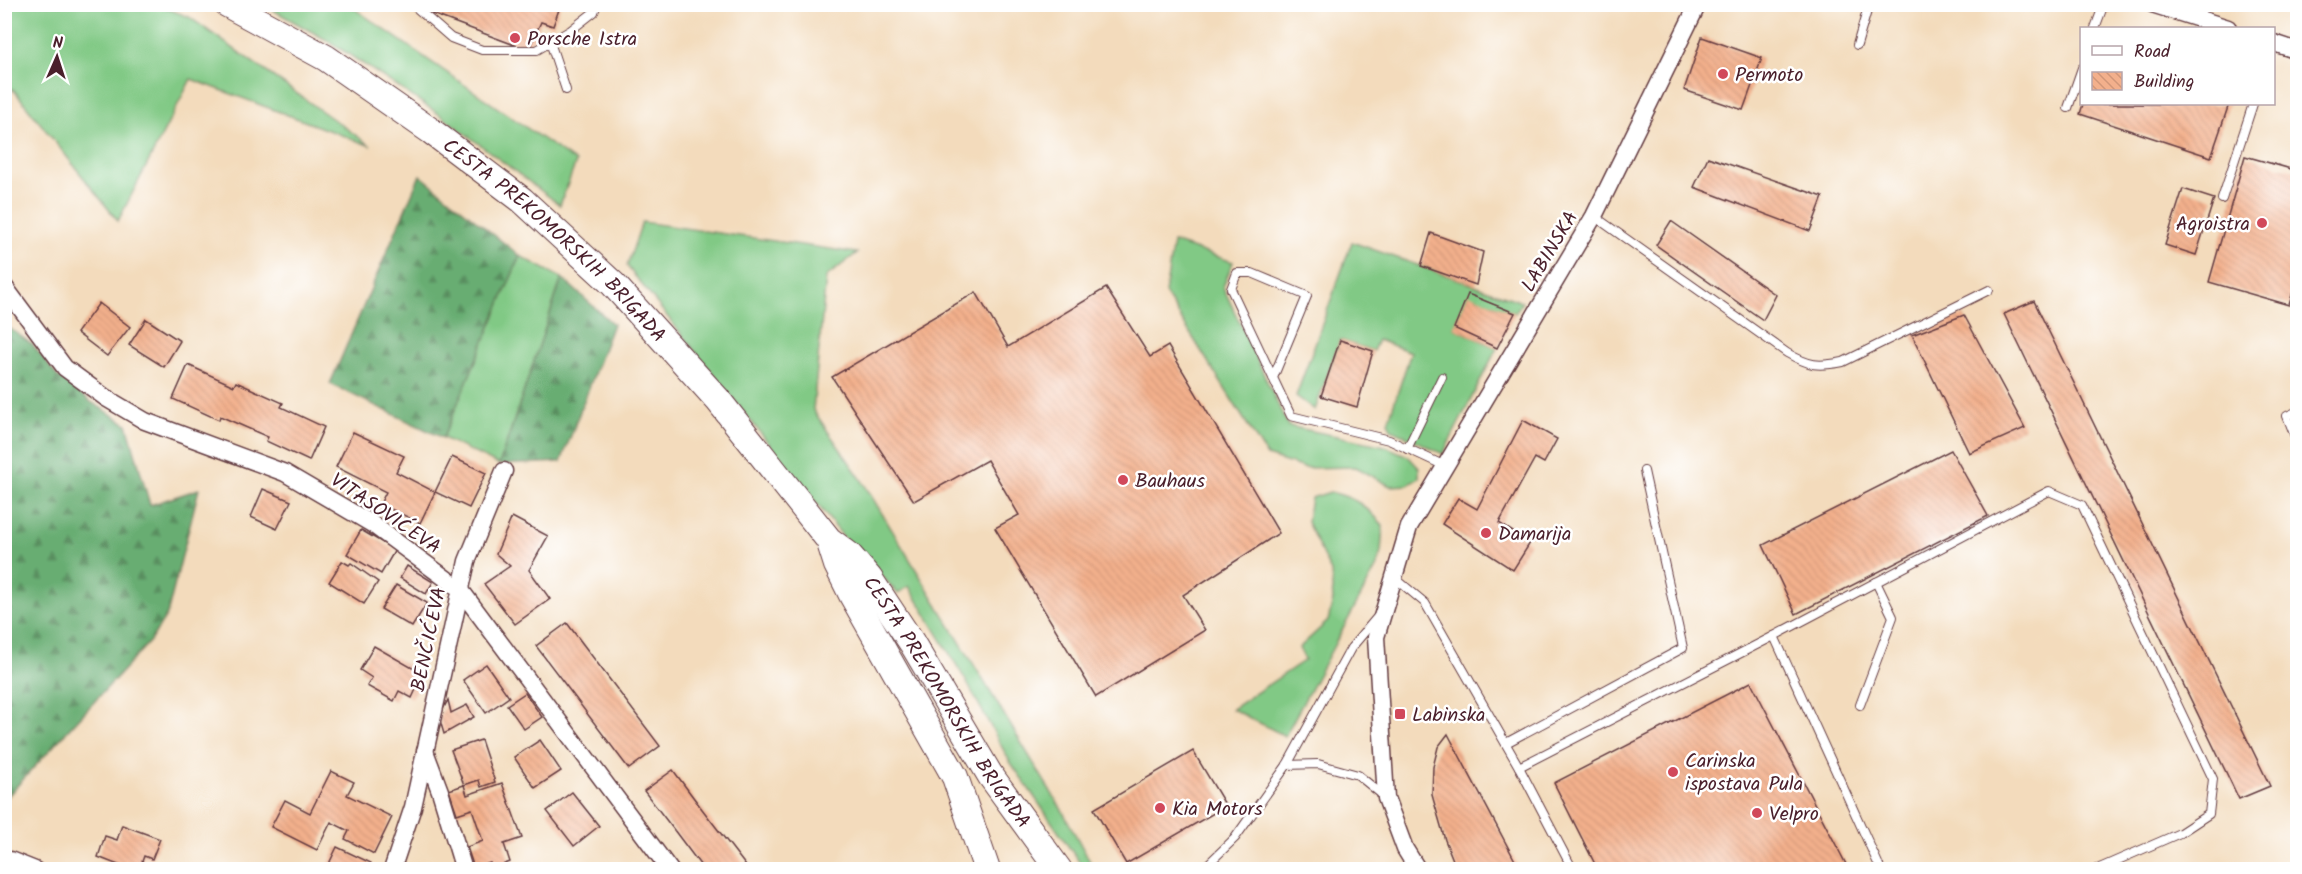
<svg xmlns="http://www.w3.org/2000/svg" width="2302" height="874" viewBox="0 0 2302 874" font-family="Kalam,sans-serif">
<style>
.grass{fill:#81c985;stroke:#667458;stroke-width:1.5}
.forest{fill:url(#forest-firs);stroke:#59664e;stroke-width:1.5}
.building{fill:url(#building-back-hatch)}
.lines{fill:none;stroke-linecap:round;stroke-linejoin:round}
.service-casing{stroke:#633b41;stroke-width:10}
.minor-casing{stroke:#633b41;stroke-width:19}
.primary-casing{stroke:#633b41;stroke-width:28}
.service{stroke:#fff;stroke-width:8}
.minor{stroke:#fff;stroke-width:16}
.primary{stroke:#fff;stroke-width:26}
.poi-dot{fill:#d1495b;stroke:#fff;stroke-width:2}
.labels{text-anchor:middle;stroke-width:5;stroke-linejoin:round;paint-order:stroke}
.poi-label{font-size:20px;fill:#4a1f2b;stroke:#fff;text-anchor:start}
.street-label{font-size:20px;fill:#4a1f2b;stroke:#fff}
</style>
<defs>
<pattern id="forest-firs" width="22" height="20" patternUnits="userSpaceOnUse" patternTransform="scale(1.5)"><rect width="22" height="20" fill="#68ad72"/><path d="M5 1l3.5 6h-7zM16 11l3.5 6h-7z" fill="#588c5e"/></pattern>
<pattern id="building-back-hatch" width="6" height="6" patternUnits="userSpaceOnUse" patternTransform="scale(1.5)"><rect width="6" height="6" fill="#f3b08c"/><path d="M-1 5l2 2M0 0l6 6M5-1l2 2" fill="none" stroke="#d29779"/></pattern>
</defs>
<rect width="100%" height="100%" fill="#fff"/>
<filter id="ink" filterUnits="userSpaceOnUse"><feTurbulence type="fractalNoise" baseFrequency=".0167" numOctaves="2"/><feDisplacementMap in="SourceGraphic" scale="12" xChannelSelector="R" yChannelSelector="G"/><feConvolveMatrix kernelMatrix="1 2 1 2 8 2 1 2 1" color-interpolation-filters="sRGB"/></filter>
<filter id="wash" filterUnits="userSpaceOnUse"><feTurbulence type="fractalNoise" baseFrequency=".008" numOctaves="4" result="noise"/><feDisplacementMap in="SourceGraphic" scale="24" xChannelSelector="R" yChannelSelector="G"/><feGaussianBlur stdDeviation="1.35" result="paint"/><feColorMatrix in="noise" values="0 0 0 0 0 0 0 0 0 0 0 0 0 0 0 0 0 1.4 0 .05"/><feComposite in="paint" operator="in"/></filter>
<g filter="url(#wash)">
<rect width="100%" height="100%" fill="#f3dbbc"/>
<g class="grass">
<path d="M5 4 158 5 189 17 371 146 191 79 118 221 13 89 5 94Z"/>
<path d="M264 5H349L576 162 560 205 439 114 330 42Z"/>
<path d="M642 222 857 253 826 277 813 410 861 479 1062 810 1094 869H1084L1009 760 965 679 909 586 898 594 883 577 849 544 627 266Z"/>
<path d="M1173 242 1233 262 1223 287 1288 426 1385 446 1408 456 1419 468V478L1408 485 1390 486 1356 467 1304 468 1267 456 1165 293Z"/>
<path d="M1352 242 1522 302 1515 313 1468 295 1454 328 1497 348 1443 454 1391 429 1388 422 1411 352 1378 340 1373 351 1340 340 1315 410 1296 396Z"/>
<path d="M520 256 562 278 499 465 443 438Z"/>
<path d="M1330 492C1356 498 1365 505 1383 525L1381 552 1377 566 1285 736 1232 709 1305 660 1299 648 1328 621 1333 600 1331 572 1307 522 1311 498Z"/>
</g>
<g class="forest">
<path d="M420 175 520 256 443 438 330 384Z"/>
<path d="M562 278 613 324 561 462 499 465Z"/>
<path d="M5 325 33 345 57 376 91 402 127 424 150 505 199 489 167 615 150 641 5 799Z"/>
</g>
<g id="blocks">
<g class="building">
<path d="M436 4H561L553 26 541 22 528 50 432 14Z"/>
<path d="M1702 37 1762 58 1743 110 1684 90Z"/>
<path d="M2083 104H2229L2211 157 2080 114Z"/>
<path d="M2245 156 2298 171V275L2289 305 2209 282Z"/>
<path d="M1708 157 1823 197 1810 231 1694 187Z"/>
<path d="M2183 189 2214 199 2196 255 2165 245Z"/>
<path d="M1671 221 1776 295 1763 320 1656 245Z"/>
<path d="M1431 233 1483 252 1476 285 1421 266Z"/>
<path d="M1106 288 1150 357 1168 346 1279 533 1183 595 1205 630 1096 697 995 528 1019 515 987 460 914 501 832 377 976 292 1008 347Z"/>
<path d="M1468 294 1515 313 1497 348 1454 328Z"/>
<path d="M2034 301 2270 786 2239 799 2004 314Z"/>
<path d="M99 303 130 327 107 356 77 333Z"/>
<path d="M1964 315 2025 428 1969 453 1912 335Z"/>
<path d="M146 319 180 341 164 367 129 345Z"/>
<path d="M1340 340 1373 351 1357 407 1321 396Z"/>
<path d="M188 365 234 386 236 382 283 403 281 407 324 427 309 461 266 441 268 437 220 416 219 420 173 399Z"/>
<path d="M1523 420 1557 439 1544 463 1535 458 1499 523 1530 543 1513 570 1442 524 1458 498 1477 509Z"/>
<path d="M353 432 404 456 396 472 435 492 420 523 380 504 386 492 336 467Z"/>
<path d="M1951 450 1988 516 1796 614 1763 545Z"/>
<path d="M452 457 486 473 469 508 435 492Z"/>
<path d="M263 489 291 501 277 529 251 517Z"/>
<path d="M512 517 548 536 529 570 550 599 515 624 484 584 510 566 496 554Z"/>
<path d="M361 530 395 550 381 574 347 554Z"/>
<path d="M342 561 349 565 351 563 378 582 364 604 329 582Z"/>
<path d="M407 566 433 582 426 594 400 578Z"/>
<path d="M396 585 427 603 412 627 381 609Z"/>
<path d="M567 623 660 746 629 769 536 646Z"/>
<path d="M374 646 423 674 412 698 399 691 394 701 367 686 372 678 360 670Z"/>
<path d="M486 664 509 697 486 713 463 680Z"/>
<path d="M1751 682 1849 870H1598L1554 783Z"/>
<path d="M525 693 542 717 524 729 507 705Z"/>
<path d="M448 700 451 713 467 705 474 717 444 734 439 717Z"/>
<path d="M1448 734 1520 870H1457L1445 840 1432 795 1433 767 1438 747Z"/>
<path d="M481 740 495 782 481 787 479 780 464 785 451 750Z"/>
<path d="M540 740 561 771 535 788 514 757Z"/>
<path d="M1193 751 1226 806 1126 864 1094 809Z"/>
<path d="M673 770 702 809 749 870H704L674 830 644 791Z"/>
<path d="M331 771 354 782 347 795 392 817 374 854 345 839 349 831 331 822 317 850 271 827 285 800 310 813Z"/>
<path d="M502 783 522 838 504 844 510 862 492 869 490 863 474 868 467 847 483 841 472 809 457 814 449 790 464 785 467 795Z"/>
<path d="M572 792 599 826 574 846 547 811Z"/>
<path d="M122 825 160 839 152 859 144 856 139 870H131L98 857 105 836 117 840Z"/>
<path d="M337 847 371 863 368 870H326Z"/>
</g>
</g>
</g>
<g filter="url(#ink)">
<use href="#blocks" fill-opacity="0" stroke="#633b41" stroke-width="1.5"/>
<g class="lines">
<defs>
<g id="service">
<path d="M412 4 451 38 482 50H537L571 30 594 12 597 4"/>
<path d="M2095 28 2104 4"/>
<path d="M550 42 566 90"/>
<path d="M1857 45 1869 4"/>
<path d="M2068 108 2082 68"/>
<path d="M2222 199 2253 104"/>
<path d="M1594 216 1787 353C1810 366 1817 367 1843 362L1989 290"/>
<path d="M1273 378 1307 296 1252 273H1237L1231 289 1291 416 1389 440 1445 466"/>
<path d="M2298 411 2287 416 2298 444"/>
<path d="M1407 449 1442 377"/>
<path d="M1395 578 1425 603 1519 767 1573 870"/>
<path d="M1774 636 2049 491 2082 505 2213 779 2209 814 2180 833 2095 870"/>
<path d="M1860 705 1893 617 1876 582"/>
<path d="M1506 743 1683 648 1644 471"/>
<path d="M1287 765 1318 764 1358 775 1385 797"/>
<path d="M1519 767 1774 636 1881 870"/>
<path d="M1202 870 1235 838 1287 765 1351 648 1379 615"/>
</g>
<g id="minor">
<path d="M2152 4 2228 28"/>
<path d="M2274 43 2298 51"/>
<path d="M4 286 65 368 106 398 145 421 285 473 372 524 460 589 670 870"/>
<path d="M425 751 440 791 464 870"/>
<path d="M10 860 35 870"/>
<path d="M392 870 413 807 467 561 504 471"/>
<path d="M1418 870 1405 849 1386 798 1376 637 1409 527 1594 216 1698 4"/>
</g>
<g id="primary">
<path id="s1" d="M227 4 326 58 431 131 522 200 613 284 718 400 829 540 849 555 869 578 912 643 990 775 1059 870"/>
<path d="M830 543 837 565 852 595 955 777 987 870"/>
</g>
</defs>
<use href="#service" class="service-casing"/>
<use href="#minor" class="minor-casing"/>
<use href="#primary" class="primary-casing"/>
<use href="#service" class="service"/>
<use href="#minor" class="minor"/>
<use href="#primary" class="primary"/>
</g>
</g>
<g class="poi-dot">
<circle cx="515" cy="38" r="6"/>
<circle cx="1723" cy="74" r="6"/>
<circle cx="2262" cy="223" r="6"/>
<circle cx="1123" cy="480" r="6"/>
<circle cx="1486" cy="533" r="6"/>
<rect x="1394" y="708" width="12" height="12" rx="3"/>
<circle cx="1673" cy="772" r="6"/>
<circle cx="1160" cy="808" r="6"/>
<circle cx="1757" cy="813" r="6"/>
</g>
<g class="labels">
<g class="poi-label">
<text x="527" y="45">Porsche Istra</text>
<text x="1735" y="81">Permoto</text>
<text x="2250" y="230" text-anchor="end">Agroistra</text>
<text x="1135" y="487">Bauhaus</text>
<text x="1498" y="540">Damarija</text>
<text x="1412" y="721">Labinska</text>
<text x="1685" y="767">Carinska<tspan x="1685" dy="23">ispostava Pula</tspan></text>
<text x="1172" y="815">Kia Motors</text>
<text x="1769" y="820">Velpro</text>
</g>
<g class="street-label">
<text dy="7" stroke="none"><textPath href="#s1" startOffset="406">CESTA PREKOMORSKIH BRIGADA</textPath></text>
<text transform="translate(1549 251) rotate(-59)" y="7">LABINSKA</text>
<text transform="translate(386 513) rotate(34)" y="7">VITASOVIĆEVA</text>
<text transform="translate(428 639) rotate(-78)" y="7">BENČIĆEVA</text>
<text dy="7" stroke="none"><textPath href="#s1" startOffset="1016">CESTA PREKOMORSKIH BRIGADA</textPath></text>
</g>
</g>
<rect width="2302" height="874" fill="none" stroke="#fff" stroke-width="24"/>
<rect x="2080" y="27" width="195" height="78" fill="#ffffff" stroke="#b7a5aa" stroke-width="1.5"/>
<rect x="2092" y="46" width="30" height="9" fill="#ffffff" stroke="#b7a5aa" stroke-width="1.5"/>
<text x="2134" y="57" font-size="18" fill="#4a1f2b">Road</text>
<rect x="2092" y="72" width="30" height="18" fill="url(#building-back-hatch)" stroke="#b7a5aa" stroke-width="1.5"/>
<text x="2134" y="87" font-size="18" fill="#4a1f2b">Building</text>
<g transform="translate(57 57) rotate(3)" stroke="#ffffff" stroke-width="4.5" paint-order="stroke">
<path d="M0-4.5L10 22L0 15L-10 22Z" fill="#4a1f2b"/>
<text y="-9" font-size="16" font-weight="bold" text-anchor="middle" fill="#4a1f2b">N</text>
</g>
</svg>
